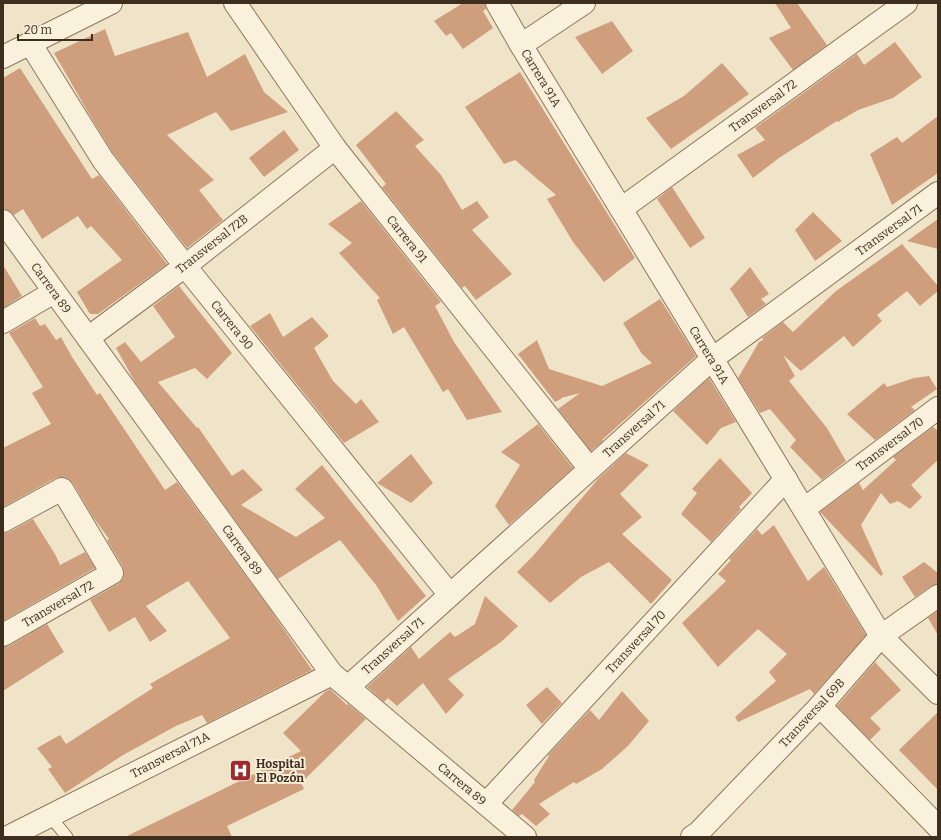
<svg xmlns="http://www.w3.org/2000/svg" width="941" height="840" viewBox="0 0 941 840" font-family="Bitter,serif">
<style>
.building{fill:#cf9f7d}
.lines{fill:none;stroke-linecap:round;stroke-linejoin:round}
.service-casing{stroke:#8d765c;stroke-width:13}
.minor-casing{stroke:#8d765c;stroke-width:24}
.service{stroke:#faf1dc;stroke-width:11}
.minor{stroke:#faf1dc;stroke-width:22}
.labels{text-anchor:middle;stroke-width:4;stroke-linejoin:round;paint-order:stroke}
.street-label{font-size:12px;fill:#3d2e20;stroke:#f7eed8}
.poi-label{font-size:12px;font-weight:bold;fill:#3d2e20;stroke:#f7eed8;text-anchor:start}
</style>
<rect width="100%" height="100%" fill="#f0e4c8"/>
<g class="building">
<path d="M463 3H485L486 9 483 11 493 28 463 49 451 33 446 36 434 21Z"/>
<path d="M775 3H797L827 45 793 70 769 38 791 28Z"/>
<path d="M612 21 633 51 602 74 575 37Z"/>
<path d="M105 29 115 56 188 32 207 77 245 54 264 92 288 112 231 131 216 112 167 135 214 180 199 190 223 220 187 248 113 153 89 114 54 53Z"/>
<path d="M895 42 922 77 893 98 858 110 838 122 837 121 779 158 753 178 737 155 765 140 755 128 857 54 864 65Z"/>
<path d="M722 63 749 94 671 149 646 118 684 96Z"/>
<path d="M20 68 92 179 99 175 167 264 98 314H90L77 292 122 260 91 226 87 229 78 216 42 239 23 209 14 215 8 210 3 209V78Z"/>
<path d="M520 72 635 258 604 282 573 242 547 199 556 195 515 160 504 164 465 107Z"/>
<path d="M396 111 424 140 415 146 441 175 462 210 477 201 489 217 472 230 512 274 476 300 465 286 462 288 382 187 386 184 356 145Z"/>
<path d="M938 116V173L892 205 870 154 897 137 902 143Z"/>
<path d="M284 130 299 150 264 177 249 158Z"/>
<path d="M672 187 705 238 690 248 657 199Z"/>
<path d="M361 201 441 302 435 306 454 342 502 412 467 420 448 389 443 392 404 327 393 334 377 300 380 298 339 253 352 243 328 224Z"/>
<path d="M813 212 842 241 815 261 795 230Z"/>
<path d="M938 219V249L907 241Z"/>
<path d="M902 244 938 286V291L920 306 907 291 877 315 882 321 853 347 844 336 801 371 783 355 795 376 789 381 827 428 846 461 822 480 790 447 796 440 770 409 760 413 738 378 759 342 763 340 762 338 783 322 793 332 836 291Z"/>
<path d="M3 265 22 296 3 308Z"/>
<path d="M750 267 769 294 761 299 766 304 748 317 730 289Z"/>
<path d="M179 286 232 353 207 379 195 368 158 382 197 428 198 427 232 476 243 469 263 490 241 505 296 537 325 518 295 489 322 465 426 596 398 621 376 585 340 540 278 579 135 382 116 348 125 342 141 362 175 337 153 306Z"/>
<path d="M660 299 696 356 602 440 603 441 591 451 558 409 580 393 561 398V399L555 402 518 354 537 340 549 369 602 386 652 363 642 354 623 323Z"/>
<path d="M270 313 283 337 312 317 329 336 314 348 333 381 356 404 361 399 379 422 344 443 250 326Z"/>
<path d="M35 318 40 326 45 324 56 340 61 337 72 357 97 395 100 393 165 490 177 482 267 605 312 670 207 723 202 715 176 726 123 755 65 793 48 769 52 767 37 748 60 735 66 744 153 688 150 684 230 638 188 581 146 606 167 631 150 642 135 617 109 632 90 600 118 584 123 579 124 573 123 567 107 540 109 539 93 517 73 483 68 478 62 477 56 478 3 507V448L51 424 32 393 43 387 9 333Z"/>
<path d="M929 376 937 389 911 407 915 410 875 440 847 414 884 383 887 387 914 378Z"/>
<path d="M709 378 736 422 721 428 707 445 673 411Z"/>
<path d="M538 424 573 468 509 525 495 506 520 465 501 452Z"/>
<path d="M933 427 938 431V460L911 485 922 497 910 509 898 501 890 504 881 493 861 525 883 574 881 576 820 512 859 483 863 490 896 460 893 457Z"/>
<path d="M626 453 649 465 620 494 642 517 622 534 672 580 651 604 609 562 581 577 550 603 517 572 533 556 598 479Z"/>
<path d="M411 454 433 483 411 503 377 483Z"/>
<path d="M720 458 752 493 739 507 741 509 711 542 681 514 697 493 692 489Z"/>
<path d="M33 519 55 554 60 565 85 552 95 568 3 621V533L9 532Z"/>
<path d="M774 525 808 581 824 567 866 635 814 694 810 689 738 722 735 717 776 681 769 672 787 654 758 629 718 667 682 623 726 581 718 574 731 560 729 559 757 529 762 535Z"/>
<path d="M924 562 938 573V584L931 586 915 597 902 577Z"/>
<path d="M485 596 518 626 501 642 448 679 464 695 446 714 423 683 397 706 388 698 384 702 367 687 411 647 419 659 450 632 455 637 475 624Z"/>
<path d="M938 611V635L928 618Z"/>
<path d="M47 624 64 652 3 691V647L9 646Z"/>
<path d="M875 662 901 690 870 718 881 729 870 740 837 706Z"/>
<path d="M547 687 562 703 542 724 526 705Z"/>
<path d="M330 689 347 705 348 704 366 719 301 783 304 789 227 826 232 837H125L301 751 283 733 325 692Z"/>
<path d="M622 691 649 721 628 746 602 769 576 784 574 782 539 804 550 814 536 826 522 814 519 816 512 810 535 782 534 780 549 756 548 755 590 710 599 720Z"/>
<path d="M938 712V790L899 750Z"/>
</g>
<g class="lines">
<defs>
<path id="service" d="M50 816 67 837"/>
<g id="minor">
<path d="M235 3 335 148 590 469"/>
<path d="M497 3 521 45 621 209 881 636 938 693"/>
<path d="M30 43 103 160 185 266 450 595"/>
<path d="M521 45 584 3"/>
<path d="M3 57 111 3"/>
<path d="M621 209 906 3"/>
<path d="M3 221 332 674 525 837"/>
<path d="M3 322 54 292"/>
<path d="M88 338 185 266 335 148"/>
<path d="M804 509 938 408"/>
<path d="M3 521 62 489 112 573 3 635"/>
<path d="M348 687 712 359 938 193"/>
<path d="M820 706 938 827"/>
<path d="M486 804 786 479"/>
<path d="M8 837 332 674"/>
<path d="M692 837 698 833 820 706 881 636 938 596"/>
</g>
</defs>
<use href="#service" class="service-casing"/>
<use href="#minor" class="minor-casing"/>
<use href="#service" class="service"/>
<use href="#minor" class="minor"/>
</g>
<defs>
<symbol id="hospital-square" viewBox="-11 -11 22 22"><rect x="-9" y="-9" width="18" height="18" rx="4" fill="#9e2a2b" stroke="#f7eed8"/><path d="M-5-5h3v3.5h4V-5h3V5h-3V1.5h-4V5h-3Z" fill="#fff"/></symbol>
</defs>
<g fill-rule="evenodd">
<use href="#hospital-square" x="228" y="758" width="25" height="25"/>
</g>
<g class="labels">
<g class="street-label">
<text transform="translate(541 78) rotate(59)" y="4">Carrera 91A</text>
<text transform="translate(763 106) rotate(-36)" y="4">Transversal 72</text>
<text transform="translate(889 230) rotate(-36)" y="4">Transversal 71</text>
<text transform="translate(407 239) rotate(51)" y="4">Carrera 91</text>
<text transform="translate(212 244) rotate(-38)" y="4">Transversal 72B</text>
<text transform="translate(51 288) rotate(54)" y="4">Carrera 89</text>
<text transform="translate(232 325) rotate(51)" y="4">Carrera 90</text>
<text transform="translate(709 355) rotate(59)" y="4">Carrera 91A</text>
<text transform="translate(634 429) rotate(-42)" y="4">Transversal 71</text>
<text transform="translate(890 444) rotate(-37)" y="4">Transversal 70</text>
<text transform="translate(242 550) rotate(54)" y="4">Carrera 89</text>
<text transform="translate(58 604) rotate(-30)" y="4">Transversal 72</text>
<text transform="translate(636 642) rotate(-47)" y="4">Transversal 70</text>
<text transform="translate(393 646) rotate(-42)" y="4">Transversal 71</text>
<text transform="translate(812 713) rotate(-47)" y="4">Transversal 69B</text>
<text transform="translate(170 755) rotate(-27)" y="4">Transversal 71A</text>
<text transform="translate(462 784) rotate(40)" y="4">Carrera 89</text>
</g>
<g class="poi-label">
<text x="256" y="768">Hospital<tspan x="256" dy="14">El Pozón</tspan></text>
</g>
</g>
<rect width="941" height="840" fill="none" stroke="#3d2e20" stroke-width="8"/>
<path d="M18 34v6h74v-6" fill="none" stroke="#3d2e20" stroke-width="2"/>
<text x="24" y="34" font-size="12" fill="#3d2e20" stroke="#f7eed8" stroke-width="3" paint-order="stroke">20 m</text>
</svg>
